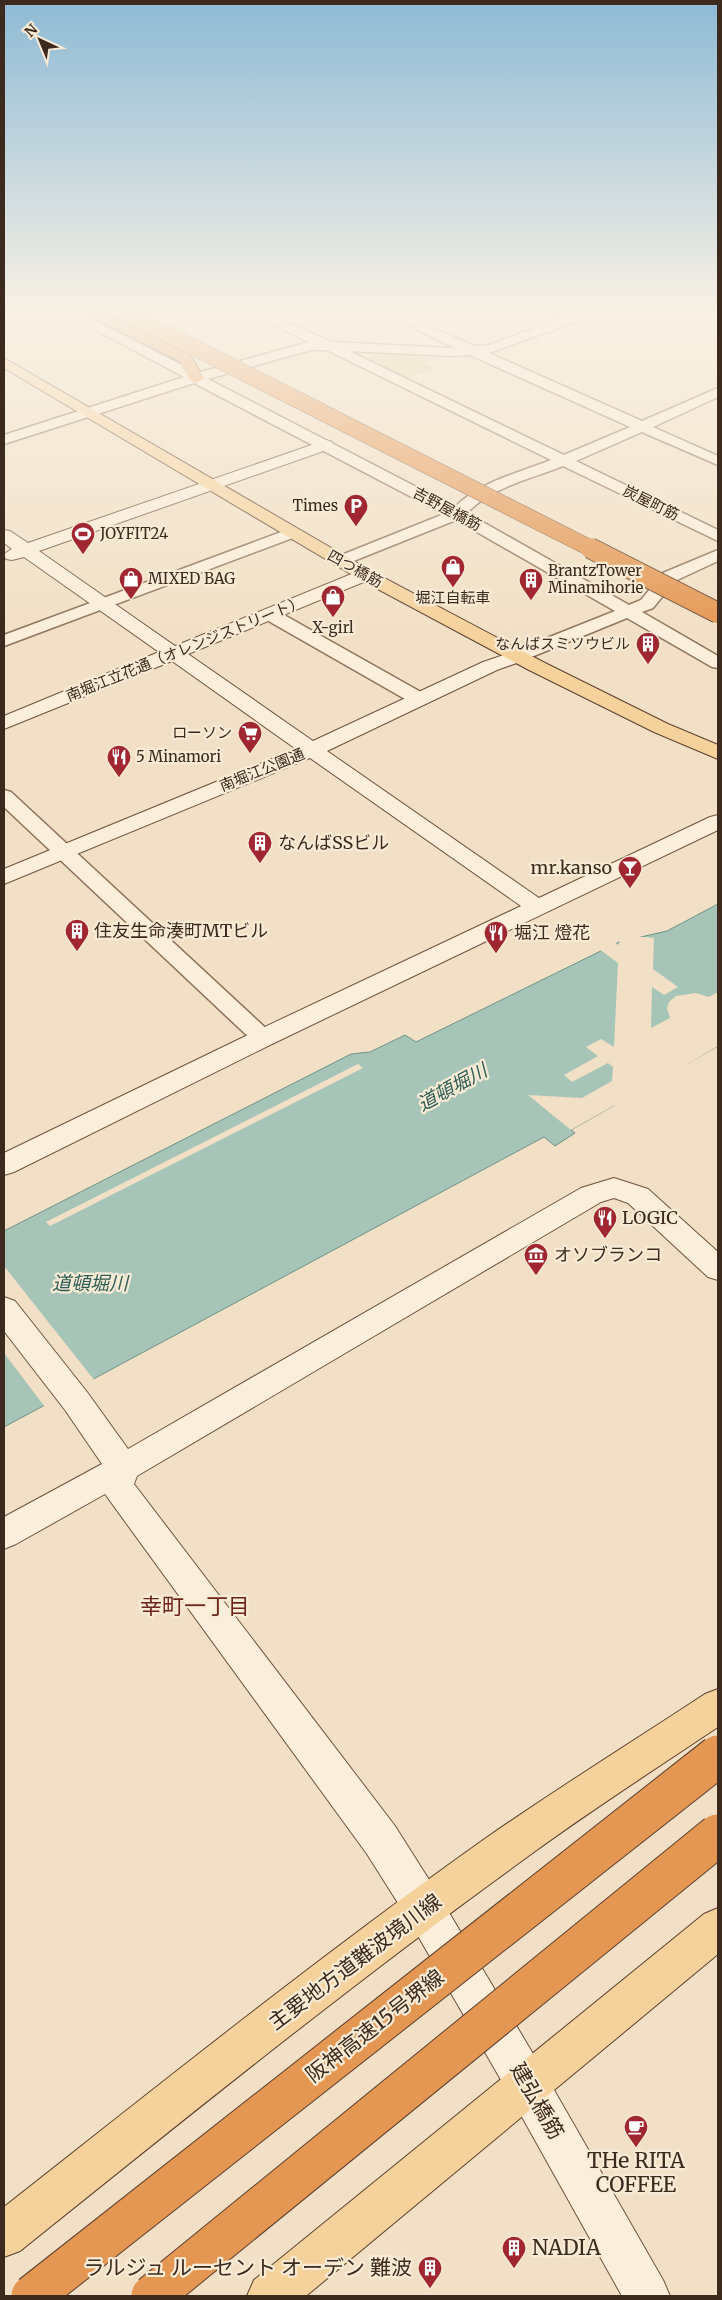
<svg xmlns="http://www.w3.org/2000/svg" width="722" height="2300" viewBox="0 0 722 2300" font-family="Merriweather,'Noto Sans JP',serif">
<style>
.green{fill:#ced098}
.water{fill:#a7c4b9;stroke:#6d9386}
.pier{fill:#f1e0c5}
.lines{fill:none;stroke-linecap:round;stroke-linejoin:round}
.street-casing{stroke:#8d715a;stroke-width:3}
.secondary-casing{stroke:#6f523d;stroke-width:2}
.primary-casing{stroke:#5b3f2e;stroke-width:2}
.highway-casing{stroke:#5b3f2e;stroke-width:2}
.street{fill:#fbeeda;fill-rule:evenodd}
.secondary{fill:#fbeeda;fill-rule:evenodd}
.primary{fill:#f5d29c;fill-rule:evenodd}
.highway{fill:#e49753;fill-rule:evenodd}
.highway-bridge-far2-casing{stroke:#5b3f2e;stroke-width:17;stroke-linecap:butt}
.highway-bridge-far1-casing{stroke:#5b3f2e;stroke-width:22;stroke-linecap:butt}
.highway-bridge-casing{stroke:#5b3f2e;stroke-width:43;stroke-linecap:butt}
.highway-bridge-far2{stroke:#e49753;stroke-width:16}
.highway-bridge-far1{stroke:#e49753;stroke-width:20}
.highway-bridge{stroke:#e49753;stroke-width:41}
.labels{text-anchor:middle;stroke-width:4.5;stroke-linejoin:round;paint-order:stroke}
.far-street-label{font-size:15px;fill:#3d2a1f;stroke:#f8ebd6}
.far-poi-label{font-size:15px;fill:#3d2a1f;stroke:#f8ebd6;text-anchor:start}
.poi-label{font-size:18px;fill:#3d2a1f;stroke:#f8ebd6;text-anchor:start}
.water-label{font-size:19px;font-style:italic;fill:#2d5d56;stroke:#f8ebd6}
.near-street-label{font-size:21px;fill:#3d2a1f;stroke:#f8ebd6}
.near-poi-label{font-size:21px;fill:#3d2a1f;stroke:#f8ebd6}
.near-neighbourhood-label{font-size:22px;fill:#6c251b;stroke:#f8ebd6}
</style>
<rect width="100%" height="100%" fill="#f1e0c5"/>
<path class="green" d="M373 354 439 357 423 363 435 368 409 378 367 359Z"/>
<path class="water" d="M718 904V1046L571 1130 575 1133 555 1146 544 1137 4 1427V1231L351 1054 370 1052 405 1035 416 1042 619 942 667 931Z"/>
<g class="pier">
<path d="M632 936 654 938 653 969 678 987 664 995 652 987 651 1028 670 1018 667 1008 669 1002 676 996 696 993 709 997 718 992V1046L619 1105H615L571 1130 528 1095 582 1098 612 1081 613 1067 608 1063 572 1082 564 1075 598 1056 586 1047 601 1039 614 1047 618 963 599 949 613 942 619 945 620 939Z"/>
<path d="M358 1064 363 1068 50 1226 46 1222Z"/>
<path d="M4 1266 95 1381 45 1407 4 1353Z"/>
</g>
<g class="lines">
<defs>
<g id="street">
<path d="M68 315H84L197 373 309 342 252 315H269L332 342 452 348H455L387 315H404L474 346 489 345 570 315H588L587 318 489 353 642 421 718 388V397L653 427 718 456V465L642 432 576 461 718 530V541L563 466C531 479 491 487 467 513L629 605 641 600 663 573 718 550V561L675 581 653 608 642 612 718 656V668L712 667 627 618 524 660H512L509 656 512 652 615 611 456 520 346 564H334L332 561 334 558 444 514 194 383 4 444V435L184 377ZM311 350H327L551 460C519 473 480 481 455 507L208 379ZM349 351 452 356 470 355 630 427 564 455Z"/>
<path d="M292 528 298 530 300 533 298 536 4 646V635Z"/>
<path d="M271 610 277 611 426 695 428 699 426 703 419 705 412 703 265 619 262 615 265 611Z"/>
<path d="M4 790 11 792 271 1033 275 1038 271 1043 263 1046 255 1043 4 807Z"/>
</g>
<g id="secondary">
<path d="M326 440 332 442 334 445 332 448 39 551 175 646 359 571H371L374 575 371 579 188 654 313 741 483 662 518 650 525 652 528 656 525 660 497 670 327 751 539 898 710 817 718 815V830L272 1044 14 1172 4 1175V1153L254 1032 521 906 310 758 4 884V869L296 749 172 661 4 729V716L159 652 24 557 12 560 6 559 4 554 12 549 4 543V530L10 531 28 543Z"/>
<path d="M614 1178 648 1189 718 1252V1280L708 1277 628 1203 614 1198 601 1202 137 1476 134 1484 395 1826 438 1894 542 2069 663 2280 670 2296H622L512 2099 410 1922 367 1854 105 1494 16 1544 4 1549V1517L102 1464 65 1410 4 1331V1297L15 1301 87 1392 128 1449 581 1188Z"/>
</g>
<g id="primary">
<path d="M4 358 371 571 543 662 668 724 718 745V759L654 732 529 670 359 579 4 368Z"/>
<path d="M718 1689V1727C649 1773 579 1818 512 1868 344 1990 182 2121 20 2251L4 2257V2207C163 2082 321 1955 486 1838 558 1788 632 1742 705 1694Z"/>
<path d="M718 1908V1954L306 2296H247L254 2280 704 1914Z"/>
</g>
<path id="highway" d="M92 315H110L190 355 204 378 196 383 191 381 179 361 94 318Z"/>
</defs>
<use href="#street" class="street-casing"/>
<use href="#secondary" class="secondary-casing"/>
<use href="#primary" class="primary-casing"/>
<use href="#highway" class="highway-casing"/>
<use href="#street" class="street"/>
<use href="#secondary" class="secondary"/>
<use href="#primary" class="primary"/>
<use href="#highway" class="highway"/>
<defs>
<path id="highway-bridge-far2" d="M130 315 592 549"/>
<path id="highway-bridge-far1" d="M590 548 718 613"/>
<g id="highway-bridge">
<path d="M32 2296 718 1756"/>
<path d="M152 2296 718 1835"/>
</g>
</defs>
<use href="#highway-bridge-far2" class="highway-bridge-far2-casing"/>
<use href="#highway-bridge-far1" class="highway-bridge-far1-casing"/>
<use href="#highway-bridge" class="highway-bridge-casing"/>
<use href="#highway-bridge-far2" class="highway-bridge-far2"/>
<use href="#highway-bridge-far1" class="highway-bridge-far1"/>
<use href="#highway-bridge" class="highway-bridge"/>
</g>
<linearGradient id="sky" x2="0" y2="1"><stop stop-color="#8ebad5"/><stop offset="0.49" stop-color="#f9f1e5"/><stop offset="1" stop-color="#f9f1e5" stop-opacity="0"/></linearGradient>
<rect width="722" height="637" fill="url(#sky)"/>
<defs>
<symbol id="parking-pin" viewBox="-11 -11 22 30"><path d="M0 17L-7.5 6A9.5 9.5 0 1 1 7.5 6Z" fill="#a02632" stroke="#f8ebd6"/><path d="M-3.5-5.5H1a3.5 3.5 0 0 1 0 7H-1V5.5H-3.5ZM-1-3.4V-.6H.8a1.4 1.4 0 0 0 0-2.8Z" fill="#fff"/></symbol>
<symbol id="stadium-pin" viewBox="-11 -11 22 30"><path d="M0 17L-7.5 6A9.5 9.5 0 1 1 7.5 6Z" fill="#a02632" stroke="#f8ebd6"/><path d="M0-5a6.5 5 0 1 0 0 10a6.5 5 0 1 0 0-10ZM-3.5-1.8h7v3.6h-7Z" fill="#fff"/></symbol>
<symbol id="shop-pin" viewBox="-11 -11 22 30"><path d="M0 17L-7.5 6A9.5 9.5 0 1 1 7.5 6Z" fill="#a02632" stroke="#f8ebd6"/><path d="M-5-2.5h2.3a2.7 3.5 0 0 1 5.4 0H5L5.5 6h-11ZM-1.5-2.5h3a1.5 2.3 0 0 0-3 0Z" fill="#fff"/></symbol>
<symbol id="building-pin" viewBox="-11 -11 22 30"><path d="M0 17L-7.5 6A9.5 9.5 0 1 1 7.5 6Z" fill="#a02632" stroke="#f8ebd6"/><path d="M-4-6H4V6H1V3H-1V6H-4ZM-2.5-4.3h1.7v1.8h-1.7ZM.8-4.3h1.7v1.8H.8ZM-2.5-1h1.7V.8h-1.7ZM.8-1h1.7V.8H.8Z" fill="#fff"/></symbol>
<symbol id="supermarket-pin" viewBox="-11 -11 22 30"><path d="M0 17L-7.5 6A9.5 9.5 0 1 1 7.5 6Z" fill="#a02632" stroke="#f8ebd6"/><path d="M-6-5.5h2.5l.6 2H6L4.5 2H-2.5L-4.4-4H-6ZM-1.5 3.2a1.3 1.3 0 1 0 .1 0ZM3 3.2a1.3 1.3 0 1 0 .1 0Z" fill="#fff"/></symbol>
<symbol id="restaurant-pin" viewBox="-11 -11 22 30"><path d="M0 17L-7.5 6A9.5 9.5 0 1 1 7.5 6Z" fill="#a02632" stroke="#f8ebd6"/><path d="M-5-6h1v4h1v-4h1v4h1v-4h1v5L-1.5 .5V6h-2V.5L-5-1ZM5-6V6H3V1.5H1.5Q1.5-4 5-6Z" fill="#fff"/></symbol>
<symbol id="bar-pin" viewBox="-11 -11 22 30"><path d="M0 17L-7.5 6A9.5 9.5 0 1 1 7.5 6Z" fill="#a02632" stroke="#f8ebd6"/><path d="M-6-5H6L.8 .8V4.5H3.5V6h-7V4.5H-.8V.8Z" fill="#fff"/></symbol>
<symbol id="museum-pin" viewBox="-11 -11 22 30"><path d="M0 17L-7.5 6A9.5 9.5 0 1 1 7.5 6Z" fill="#a02632" stroke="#f8ebd6"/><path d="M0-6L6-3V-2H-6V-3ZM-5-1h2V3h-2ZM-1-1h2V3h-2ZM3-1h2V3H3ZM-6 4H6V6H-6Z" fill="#fff"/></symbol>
<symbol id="cafe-pin" viewBox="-11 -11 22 30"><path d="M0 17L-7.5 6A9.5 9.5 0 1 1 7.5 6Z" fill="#a02632" stroke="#f8ebd6"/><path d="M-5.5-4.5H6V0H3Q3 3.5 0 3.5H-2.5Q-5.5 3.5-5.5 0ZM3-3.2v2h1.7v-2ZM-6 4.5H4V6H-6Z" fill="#fff"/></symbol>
</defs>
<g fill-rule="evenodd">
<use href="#parking-pin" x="342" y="492" width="28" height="38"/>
<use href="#stadium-pin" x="69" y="520" width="28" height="38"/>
<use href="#shop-pin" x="439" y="553" width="28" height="38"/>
<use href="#shop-pin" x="117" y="565" width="28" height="38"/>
<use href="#building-pin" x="517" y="566" width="28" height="38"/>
<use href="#shop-pin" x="319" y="583" width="28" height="38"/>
<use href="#building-pin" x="634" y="630" width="28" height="38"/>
<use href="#supermarket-pin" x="236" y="719" width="28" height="38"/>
<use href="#restaurant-pin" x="105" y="743" width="28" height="38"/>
<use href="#building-pin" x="246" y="829" width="28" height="38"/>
<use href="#bar-pin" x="616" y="854" width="28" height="38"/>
<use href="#building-pin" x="63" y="917" width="28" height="38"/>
<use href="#restaurant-pin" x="482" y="919" width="28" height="38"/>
<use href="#restaurant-pin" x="591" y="1204" width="28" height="38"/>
<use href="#museum-pin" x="522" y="1241" width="28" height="38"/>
<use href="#cafe-pin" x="622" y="2113" width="28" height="38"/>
<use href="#building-pin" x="500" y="2234" width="28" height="38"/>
<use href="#building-pin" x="416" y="2254" width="28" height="38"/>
</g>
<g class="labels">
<g class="far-street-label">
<text transform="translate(651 503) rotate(26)" y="5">炭屋町筋</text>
<text transform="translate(447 509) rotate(28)" y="5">吉野屋橋筋</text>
<text transform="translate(355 569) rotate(29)" y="5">四つ橋筋</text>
<text transform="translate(185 649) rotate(-22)" y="5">南堀江立花通（オレンジストリート）</text>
<text transform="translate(262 770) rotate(-22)" y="5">南堀江公園通</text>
</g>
<g class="far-poi-label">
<text x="338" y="511" text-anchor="end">Times</text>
<text x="100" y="539">JOYFIT24</text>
<text x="548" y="576">BrantzTower<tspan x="548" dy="17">Minamihorie</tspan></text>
<text x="148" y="584">MIXED BAG</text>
<text x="453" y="603" text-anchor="middle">堀江自転車</text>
<text x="333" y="633" text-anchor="middle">X-girl</text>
<text x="630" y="649" text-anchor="end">なんばスミソウビル</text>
<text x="232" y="738" text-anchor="end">ローソン</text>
<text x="136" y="762">5 Minamori</text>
</g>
<g class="poi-label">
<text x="278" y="849">なんばSSビル</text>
<text x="612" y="874" text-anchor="end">mr.kanso</text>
<text x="94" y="937">住友生命湊町MTビル</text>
<text x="514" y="939">堀江 燈花</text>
<text x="622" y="1224">LOGIC</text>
<text x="554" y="1261">オソブランコ</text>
</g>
<g class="water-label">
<text transform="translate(452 1087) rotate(-29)" y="7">道頓堀川</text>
<text x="90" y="1290">道頓堀川</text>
</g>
<g class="near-street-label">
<text transform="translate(355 1962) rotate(-37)" y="7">主要地方道難波境川線</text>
<text transform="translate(375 2026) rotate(-38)" y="7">阪神高速15号堺線</text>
<text transform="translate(537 2101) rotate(60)" y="7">建弘橋筋</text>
</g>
<g class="near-poi-label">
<text x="636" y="2168">THe RITA<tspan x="636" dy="24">COFFEE</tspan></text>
<text x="532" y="2255" text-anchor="start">NADIA</text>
<text x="412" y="2275" text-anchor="end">ラルジュ ルーセント オーデン 難波</text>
</g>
<g class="near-neighbourhood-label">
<text x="195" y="1614">幸町一丁目</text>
</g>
</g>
<rect width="722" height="2300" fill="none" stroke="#3d2a1f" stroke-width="10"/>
<g transform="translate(40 40) rotate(316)" stroke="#f8ebd6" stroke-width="4" paint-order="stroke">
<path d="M0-4L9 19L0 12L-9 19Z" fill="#3d2a1f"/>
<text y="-8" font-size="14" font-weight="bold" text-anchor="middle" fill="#3d2a1f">N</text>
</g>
</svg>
